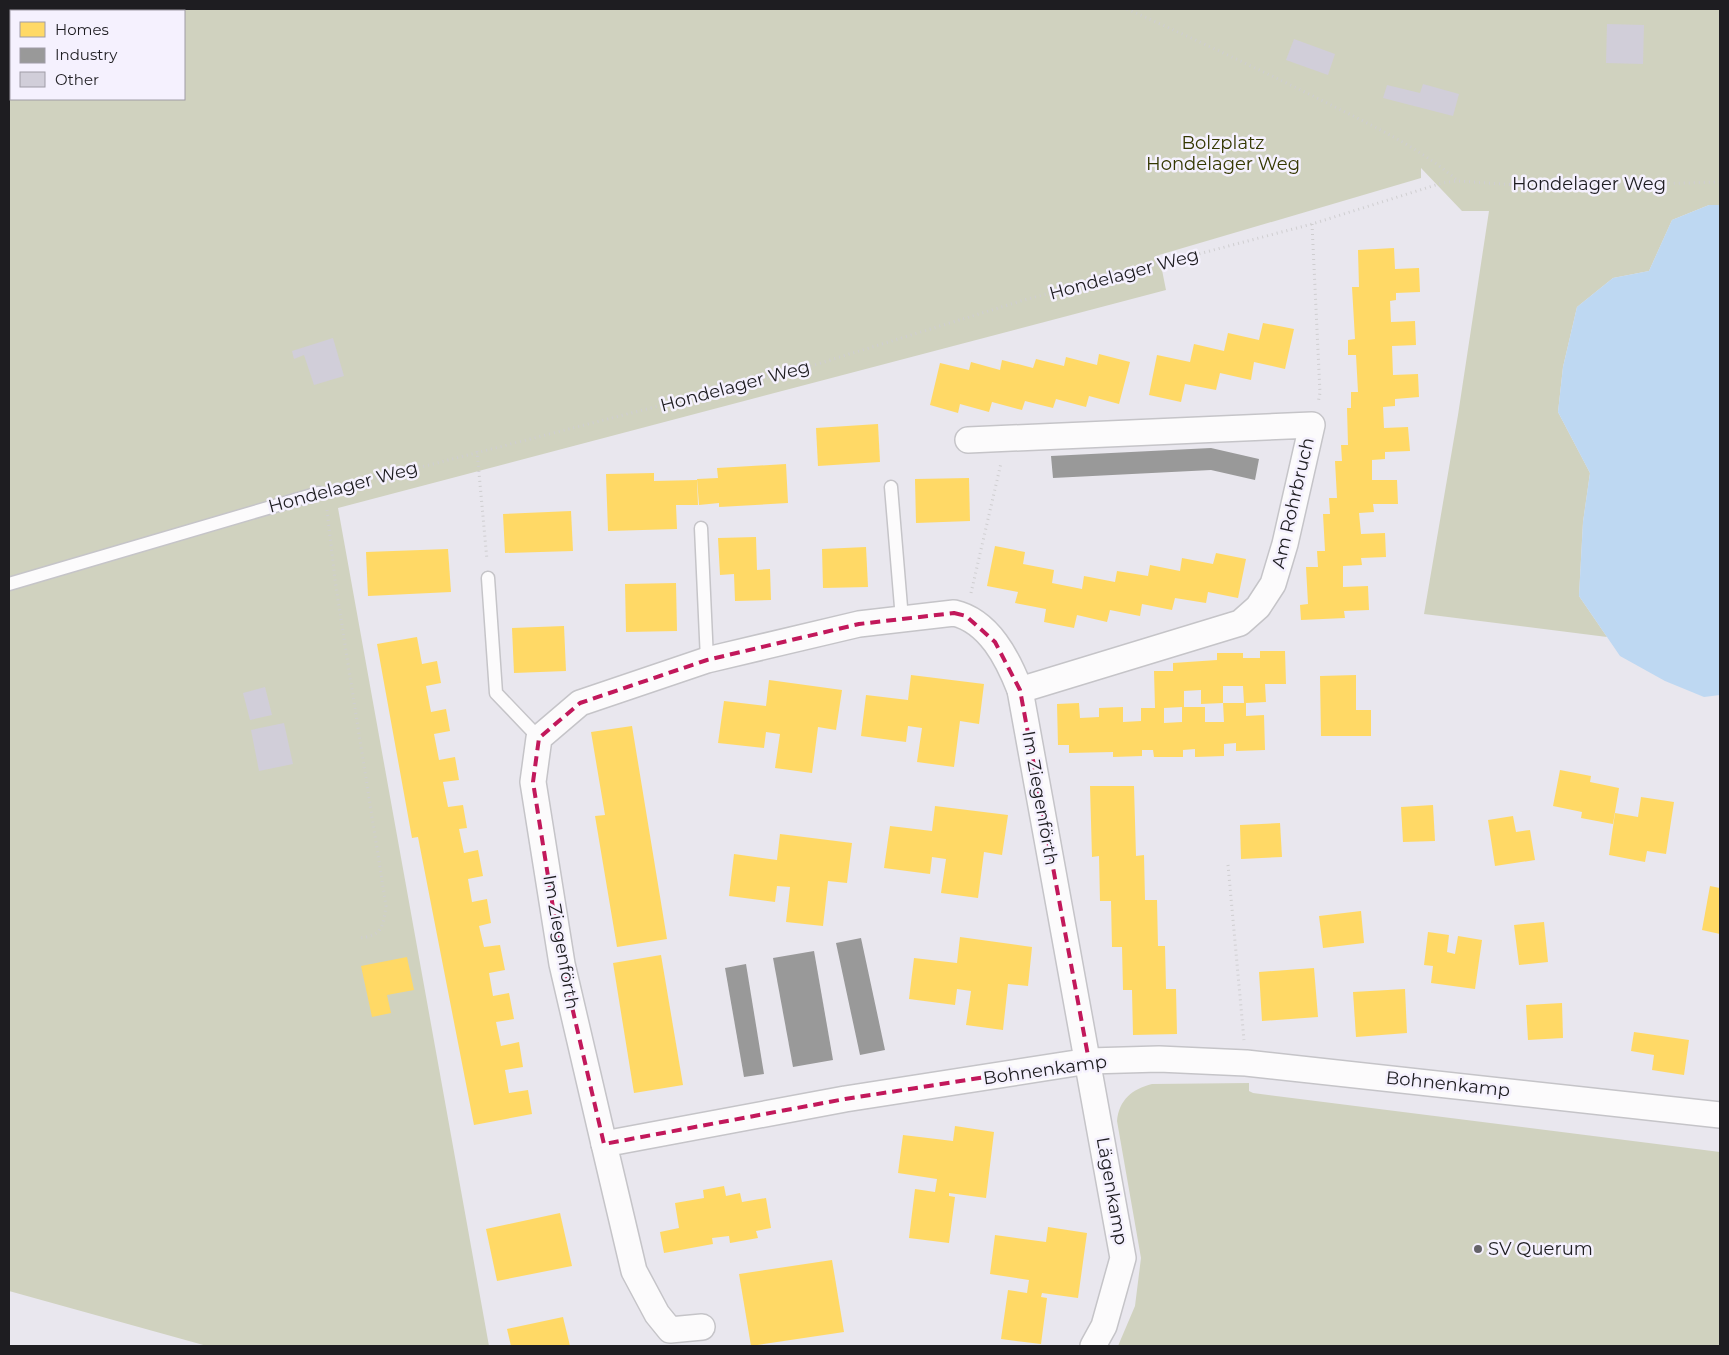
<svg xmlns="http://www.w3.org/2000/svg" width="1729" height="1355" viewBox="0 0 1729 1355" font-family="Montserrat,sans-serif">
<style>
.green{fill:#d0d2bf;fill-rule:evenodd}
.water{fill:#bed8f2}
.homes{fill:#ffd966;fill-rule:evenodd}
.industry{fill:#999}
.building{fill:#d1ced9}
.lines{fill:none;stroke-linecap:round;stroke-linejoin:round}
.service-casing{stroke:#c5c4c8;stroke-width:15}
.minor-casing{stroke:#c5c4c8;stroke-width:28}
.path{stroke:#cfced0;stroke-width:3;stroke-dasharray:1 4;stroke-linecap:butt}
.service{stroke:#fcfbfc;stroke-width:12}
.minor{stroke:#fcfbfc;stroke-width:25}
.marked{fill:none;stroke:#c2185b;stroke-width:4;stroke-dasharray:10 6;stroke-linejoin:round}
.poi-dot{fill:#656469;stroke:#f5f1fe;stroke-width:2}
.labels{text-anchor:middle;stroke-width:5;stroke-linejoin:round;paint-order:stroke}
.park-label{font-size:18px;fill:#343700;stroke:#f5f1fe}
.street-label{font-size:18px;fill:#1e1d21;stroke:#f5f1fe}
.poi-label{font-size:18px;fill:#1e1d21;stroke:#f5f1fe;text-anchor:start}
</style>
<rect width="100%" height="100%" fill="#e9e7ee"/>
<g class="green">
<path d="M9 9H1720V205H1709L1672 220 1649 271 1613 278 1577 307 1563 367 1558 412 1590 473 1583 522 1579 596 1607 637 1424 614 1458 415 1489 211H1462L1421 168V178L1159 255 1166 290 338 508 489 1346H207L9 1291ZM11 11H184V99H11Z"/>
<path d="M1249 1083V1091L1253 1093 1720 1152V1346H1118L1135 1306 1141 1258 1117 1121C1119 1100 1132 1089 1152 1084Z"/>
</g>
<path class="water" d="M1709 205H1720V695L1704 697 1665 681 1620 656 1579 596 1583 522 1590 473 1558 412 1563 367 1577 307 1613 278 1649 271 1672 220Z"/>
<g class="homes">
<path d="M1394 248 1395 269 1419 268 1420 292 1396 293V300L1390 301 1391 322 1415 321 1416 345 1392 346 1393 375 1418 374 1419 397 1395 399V406L1383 407 1384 428 1408 427 1410 451 1385 452V459L1372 460V480H1397L1398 504H1373L1374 512 1359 513 1361 534 1385 533 1386 557 1361 558 1362 565 1343 566V587L1368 586 1369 610 1344 611 1345 618 1301 620 1300 605 1308 604 1306 567H1318L1317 551H1325L1323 514H1330L1329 498H1337L1335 461H1342L1341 445H1348L1347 408H1351V392H1358L1356 355H1348V340L1355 339 1352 287H1359L1358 250Z"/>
<path d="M1263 323 1294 329 1285 369 1254 362 1251 380 1220 373 1216 390 1185 384 1181 402 1149 395 1157 355 1190 362 1194 344 1224 351 1228 333 1259 340Z"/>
<path d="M1099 354 1130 362 1119 404 1089 396 1086 407 1056 399 1053 408 1025 401 1022 410 992 402 989 412 960 404 958 413 930 405 940 363 969 370 971 362 1000 370 1002 360 1033 368 1036 359 1064 366 1066 357 1097 365Z"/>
<path d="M878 424 880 462 818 466 816 428Z"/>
<path d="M786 464 788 503 719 507V503L699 505 697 479 718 478 717 468Z"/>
<path d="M654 473V481L697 480 698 505H676L677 529 608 531 606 474Z"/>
<path d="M969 478 970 521 916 523 915 479Z"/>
<path d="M571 511 573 551 505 553 503 514Z"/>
<path d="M756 537 757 570 770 569 771 600 735 601 734 574 720 575 718 538Z"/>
<path d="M995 546 1025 552 1023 564 1054 570 1052 583 1082 589 1084 576 1115 582 1117 571 1148 576 1150 565 1180 571 1182 558 1213 564 1216 553 1246 559 1238 598 1208 592 1206 603 1175 598 1172 610 1142 604 1140 616 1110 610 1107 622 1077 615 1074 628 1044 622 1046 609 1015 603 1018 592 987 586Z"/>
<path d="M866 547 868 587 823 588 822 549Z"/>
<path d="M448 549 451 592 368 596 366 552Z"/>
<path d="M676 583 677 631 626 632 625 584Z"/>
<path d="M564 626 566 671 514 673 512 628Z"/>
<path d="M417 637 422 664 437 661 441 683 426 686 431 712 446 709 450 731 434 734 439 760 455 757 459 780 443 782 448 807 463 805 467 828 459 829 464 853 478 850 483 876 468 879 472 902 487 899 491 923 479 926 484 947 500 945 505 970 489 973 493 996 509 993 514 1019 496 1022 501 1046 519 1042 523 1067 505 1070 509 1093 528 1090 532 1114 474 1125 418 837 412 838 377 644Z"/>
<path d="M1260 651H1285L1286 684H1265L1266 702 1246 703V716L1264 715 1265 750 1236 751V743L1224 744V756L1195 757V749L1183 750V757H1154L1153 750H1142V756L1113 757V752L1069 753V745H1058L1057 704 1079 703 1080 718 1099 717V708L1123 707V722L1141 721V708H1155L1154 671H1173V663L1217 660V653H1243V658H1260ZM1223 686H1243L1244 703H1223ZM1201 690V704L1223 703 1224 722H1205V707H1184V691ZM1182 707V722L1164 723V708Z"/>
<path d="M911 675 984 684 979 724 960 721 954 767 917 762 922 728 908 726 906 742 861 736 866 695 908 700Z"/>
<path d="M1356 675V710H1371V736H1321L1320 676Z"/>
<path d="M769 680 842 690 836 730 818 727 812 773 775 768 780 734 766 732 764 748 718 743 724 701 766 706Z"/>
<path d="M632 726 667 939 617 947 595 816 605 815 591 732Z"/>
<path d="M1560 770 1591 776 1590 782 1619 788 1613 824 1581 818 1582 812 1553 806Z"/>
<path d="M1090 786H1134L1136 856 1144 855 1145 900H1157L1158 946H1165L1166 989H1176L1177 1034 1133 1035 1132 990H1123L1122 947H1112L1111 901H1100L1099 856 1092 857Z"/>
<path d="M1641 797 1674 802 1666 854 1647 851 1645 862 1609 855 1615 813 1638 817Z"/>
<path d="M1433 805 1435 841 1403 842 1401 807Z"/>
<path d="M935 806 1008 815 1002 855 984 852 978 898 941 893 946 859 932 857 930 874 884 868 890 826 932 831Z"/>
<path d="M1513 816 1516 832 1530 830 1535 860 1495 866 1488 820Z"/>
<path d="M1280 823 1282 857 1241 859 1240 825Z"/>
<path d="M780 834 852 843 847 883 828 881 823 926 786 922 790 887 777 886 775 902 729 896 734 854 777 860Z"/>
<path d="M1710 886 1720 888V934L1702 930Z"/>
<path d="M1361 911 1364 943 1323 948 1319 916Z"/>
<path d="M1544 922 1548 962 1519 965 1514 925Z"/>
<path d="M1428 932 1449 935 1447 952 1455 954 1458 936 1482 940 1475 989 1431 983 1433 966 1424 965Z"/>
<path d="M960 937 1032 947 1028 986 1008 984 1003 1030 966 1025 971 991 957 989 955 1005 909 999 914 958 957 963Z"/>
<path d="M661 955 683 1085 634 1093 613 963Z"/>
<path d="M407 957 414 990 387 995 391 1013 372 1017 361 966Z"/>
<path d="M1314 968 1318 1017 1262 1021 1259 972Z"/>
<path d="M1405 989 1407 1033 1356 1037 1353 992Z"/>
<path d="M1562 1003 1563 1038 1528 1040 1526 1005Z"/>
<path d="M1634 1032 1689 1040 1684 1075 1652 1070 1654 1055 1631 1051Z"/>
<path d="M955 1126 994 1132 986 1198 949 1193V1196L955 1197 949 1243 909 1238 915 1189 935 1192 937 1179 898 1173 903 1135 953 1141Z"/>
<path d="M724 1186 726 1196 740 1193 742 1202 766 1198 771 1228 756 1231 758 1238 730 1243 729 1236 712 1238 713 1244 664 1253 660 1232 679 1228 675 1203 704 1198 703 1190Z"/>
<path d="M560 1213 572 1266 497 1281 486 1229Z"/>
<path d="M1048 1227 1087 1233 1078 1298 1042 1293 1041 1297 1047 1298 1041 1344 1001 1339 1008 1290 1027 1293 1029 1280 990 1274 995 1235 1046 1242Z"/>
<path d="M832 1260 844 1332 751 1346 739 1274Z"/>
<path d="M563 1317 570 1346H511L507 1329Z"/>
</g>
<g class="industry">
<path d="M1211 448 1259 459 1255 480 1211 470 1053 478 1051 456Z"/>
<path d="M861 938 885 1050 860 1055 836 943Z"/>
<path d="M814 951 833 1060 793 1067 773 958Z"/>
<path d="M746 964 764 1074 744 1077 725 968Z"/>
</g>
<g class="building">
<path d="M1607 24 1644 25 1643 64 1606 63Z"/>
<path d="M1294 39 1335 54 1328 75 1286 60Z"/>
<path d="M1423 84 1459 94 1453 116 1383 98 1387 85 1420 93Z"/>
<path d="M333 338 344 376 314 385 304 355 294 359 292 351Z"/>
<path d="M265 687 272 715 250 720 243 693Z"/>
<path d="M284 723 293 764 259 771 251 730Z"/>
</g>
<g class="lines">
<defs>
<g id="service">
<path d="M891 487 902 619"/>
<path d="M701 528 707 660"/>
<path d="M488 578 496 693 539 738"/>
<path d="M9 584 319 493"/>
</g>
<g id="minor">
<path d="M968 440 1312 425 1285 544 1273 584 1258 607 1240 623 1020 690"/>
<path d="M604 1144 562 964 533 782 539 738 580 703 707 660 859 624 954 613C989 621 1008 659 1020 690L1123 1258 1104 1326 1093 1346"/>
<path d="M702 1327 670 1330 657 1314 634 1271 604 1144 845 1099 1089 1061 1159 1059 1246 1063 1720 1115"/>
</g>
</defs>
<use href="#service" class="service-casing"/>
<use href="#minor" class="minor-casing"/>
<g class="path">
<path d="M1127 9C1194 39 1261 70 1327 103 1373 126 1419 147 1458 181"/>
<path d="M1312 224 1320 393 1318 403"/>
<path d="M477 451 487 560"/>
<path d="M336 489 798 370 1024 300 1312 224 1442 183 1458 181 1548 187 1720 182"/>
<path d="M327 510 336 587 386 906C383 928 382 936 358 938"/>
<path d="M971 593 1001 463"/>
<path d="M1228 865 1244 1040"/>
</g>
<use href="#service" class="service"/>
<use href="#minor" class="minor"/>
</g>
<path class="marked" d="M954 613 966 616 995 642 1020 690 1089 1061 845 1099 604 1144 562 964 533 782 539 738 580 703 707 660 859 624Z"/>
<circle class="poi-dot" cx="1478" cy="1249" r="5"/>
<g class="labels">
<g class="park-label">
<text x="1223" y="149">Bolzplatz<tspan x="1223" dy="21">Hondelager Weg</tspan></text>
</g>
<g class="street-label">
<text x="1589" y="190">Hondelager Weg</text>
<text transform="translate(1124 274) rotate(-15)" y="6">Hondelager Weg</text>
<text transform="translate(735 386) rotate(-15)" y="6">Hondelager Weg</text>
<text transform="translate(343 487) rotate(-15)" y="6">Hondelager Weg</text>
<text transform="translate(1293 503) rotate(-77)" y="6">Am Rohrbruch</text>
<text transform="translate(1040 798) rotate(80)" y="6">Im Ziegenförth</text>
<text transform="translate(561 942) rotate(80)" y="6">Im Ziegenförth</text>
<text transform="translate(1045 1070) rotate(-8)" y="6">Bohnenkamp</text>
<text transform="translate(1448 1084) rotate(6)" y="6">Bohnenkamp</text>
<text transform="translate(1112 1191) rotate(80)" y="6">Lägenkamp</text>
</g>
<g class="poi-label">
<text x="1488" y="1255">SV Querum</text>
</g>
</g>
<rect width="1729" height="1355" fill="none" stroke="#1e1d21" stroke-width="20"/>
<rect x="10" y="10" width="175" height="90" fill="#f5f1fe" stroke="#9f9ca6"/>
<rect x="20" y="22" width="25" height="15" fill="#ffd966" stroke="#9f9ca6"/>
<text x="55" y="35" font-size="15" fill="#1e1d21">Homes</text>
<rect x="20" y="48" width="25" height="15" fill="#999999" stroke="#9f9ca6"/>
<text x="55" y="60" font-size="15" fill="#1e1d21">Industry</text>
<rect x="20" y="72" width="25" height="15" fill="#d1ced9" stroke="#9f9ca6"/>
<text x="55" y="85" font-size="15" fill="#1e1d21">Other</text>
</svg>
